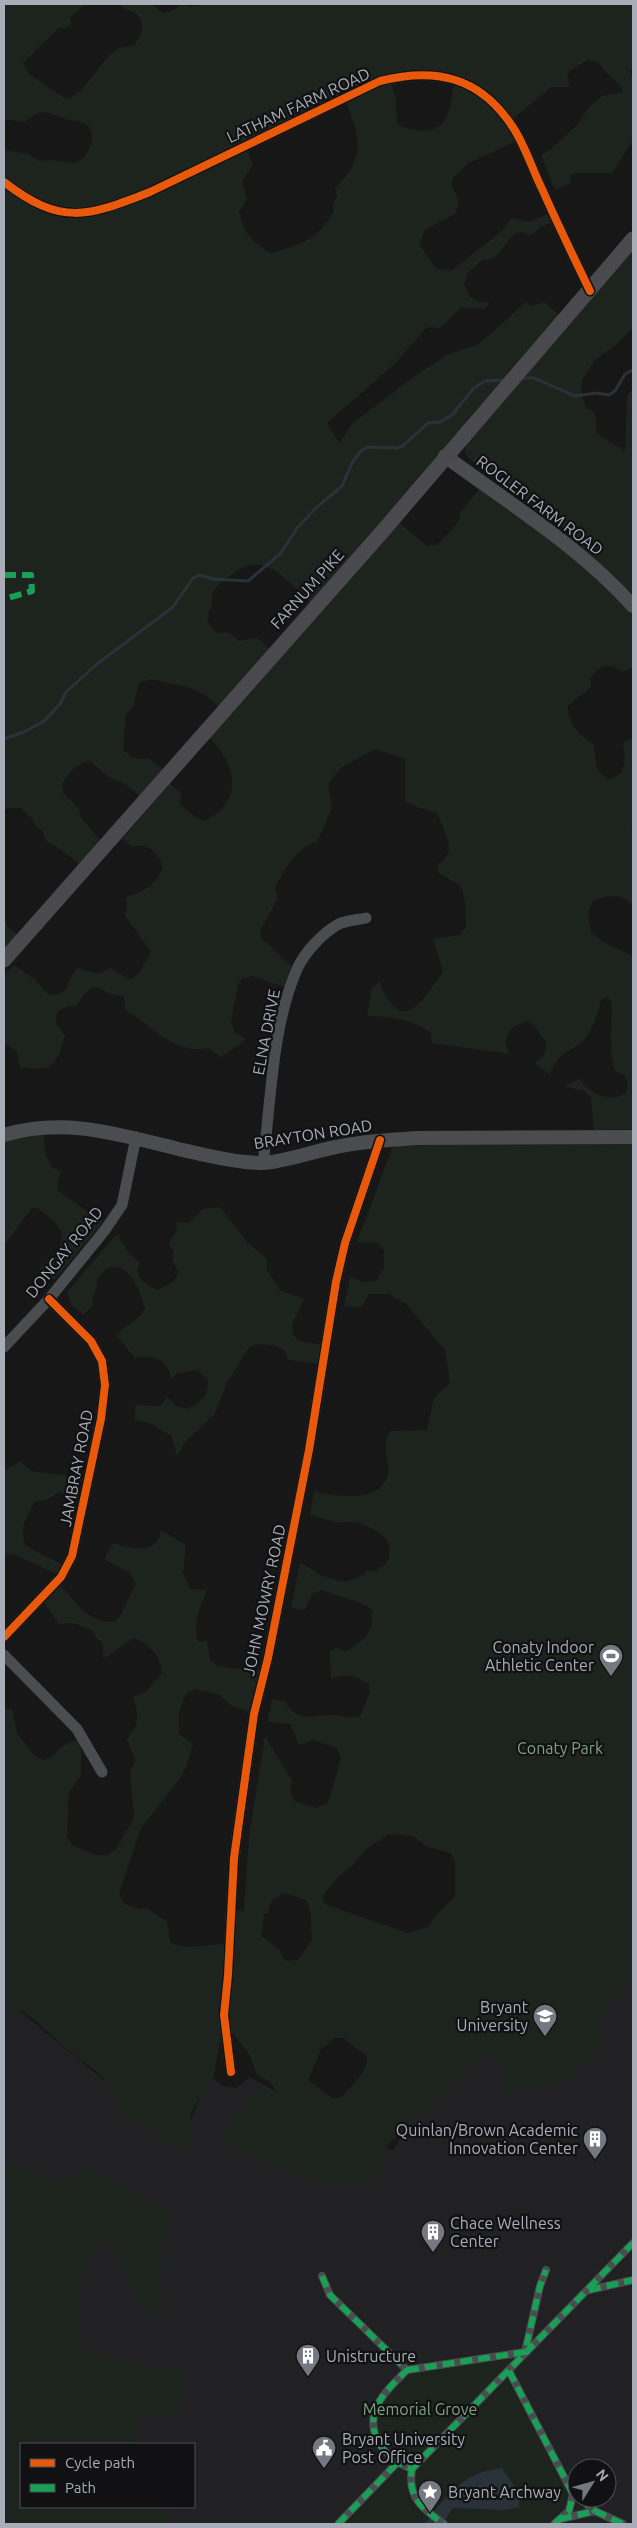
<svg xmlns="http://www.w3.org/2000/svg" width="637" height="2528" viewBox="0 0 637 2528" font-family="Ubuntu,sans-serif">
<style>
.built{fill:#212123;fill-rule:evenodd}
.green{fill:#1d241e;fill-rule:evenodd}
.water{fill:#2a3239}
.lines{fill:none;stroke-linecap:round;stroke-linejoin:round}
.stream{stroke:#2a3239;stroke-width:3}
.pedestrian{stroke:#4b4c50;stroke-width:8}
.minor{stroke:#4b4c50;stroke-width:11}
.tertiary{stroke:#4b4c50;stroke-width:14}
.secondary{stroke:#4a4a4e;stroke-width:15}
.quiet{stroke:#1a9f57;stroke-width:6;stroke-dasharray:12 6;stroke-linecap:butt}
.cycleway-casing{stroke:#111113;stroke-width:11}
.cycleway{stroke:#e8590c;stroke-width:8}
.labels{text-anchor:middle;stroke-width:4.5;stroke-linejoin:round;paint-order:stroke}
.street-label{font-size:16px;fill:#a8adb8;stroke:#111113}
.poi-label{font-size:16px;fill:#a8adb8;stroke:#111113;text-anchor:start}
.park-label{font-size:16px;fill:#7fa381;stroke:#111113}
</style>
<rect width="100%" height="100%" fill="#171717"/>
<path class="built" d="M633 1542V2524H4V1998L181 2144 209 2076 223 2086 236 2088 250 2077 302 2107 393 2151 492 1978ZM21 2444H194V2507H21ZM577 2468H607V2498H577Z"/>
<g class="green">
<path d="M4 4H85L70 18 72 24 67 28H59L23 63 29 74 66 99C89 93 98 60 118 49 121 46 129 47 133 46 147 31 146 12 123 9L121 4H153C162 18 171 12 182 4L191 7 202 4H633V68L630 71 633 82V140L612 173H577L570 175 572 182 555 190 541 155 551 149 577 125 588 108 602 96 623 92C617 79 607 76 599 63L588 60 570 70 567 78 570 87H551L511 121 518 140 467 164 454 177 451 184 459 200 456 213 425 230 419 244 436 268 451 271 501 232 512 218 530 222 553 211 555 221 541 227 530 236 523 232 514 234 493 259 482 260 468 273 464 283 470 297 480 303 490 301 485 309 461 308 440 328 429 327 425 329 396 363 327 423 339 443 353 423 419 373 449 354 479 344 526 302 531 306 545 302 559 316 467 420 472 424 314 607C297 591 274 558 247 566 240 568 233 573 227 578 216 586 210 591 212 606 204 618 207 623 217 633L228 632 239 641 257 638 270 649 219 707 204 694 188 687 150 679 139 683 133 707 126 715 123 749 132 758 149 759 163 769 140 796 125 784 109 777 90 761C77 763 69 773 62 784L63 793 79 809 80 816 100 840 80 864 60 849 46 841 43 832 33 823 34 820 20 808H7L4 812V150L29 154 39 161C52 158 70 164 77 162 89 157 97 135 88 126 82 120 73 121 66 119 48 113 41 106 25 122L4 119ZM390 79 455 80C450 107 450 136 415 130 406 128 404 129 397 123L396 100ZM345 98C359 136 368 157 335 188L337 197 333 204 334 211C319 239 301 245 271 253 251 241 245 235 239 212L247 199 242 182 253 164 246 148Z"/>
<path d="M633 250V328L617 344 595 360 582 381 581 395 586 407 595 413 597 434 625 451 627 396 633 388V605L563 539 568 532 471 460 465 453 466 444Z"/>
<path d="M481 487 562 547 633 610V667L622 672C609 661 599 665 590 679L591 687 568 706C568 722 580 738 594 744L596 765 600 774 610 779 620 774 625 762 623 743 631 738 633 741V819L631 825 633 833V907C623 892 609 895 593 901L588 911 591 931 601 941 633 956V1129L594 1130 591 1097 584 1091 564 1086 579 1079C592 1093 607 1104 626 1093L628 1082 624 1075 615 1071C611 1058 610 1041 611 1027 611 1017 614 1008 610 999L607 997 601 1000C598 1013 593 1029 584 1039 568 1056 559 1049 550 1075L535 1063 544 1055 547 1044 535 1027 528 1021C511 1026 499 1036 510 1054L432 1043 431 1033C415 1020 387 1016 367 1016L372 988 380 981C382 990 385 995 390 1002 405 1024 422 1001 432 987 435 981 441 978 443 971L433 939 460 935 466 928 465 901 461 886 439 873 437 864 442 862 449 852 448 840 437 813 416 807 405 801V759L375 749 342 767 328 784 332 808 317 842C298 845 283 872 275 888L278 898 261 929V938C275 949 280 959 297 969L291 989 252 976 242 979 238 985 231 1022 235 1033 245 1038 243 1042 221 1057 208 1048C174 1056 151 1024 125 1010L124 996C97 997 100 970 76 1006H68L57 1012 56 1024 65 1036C55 1068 53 1071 20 1067L17 1053 8 1045H4V976L14 965 33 978 49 995C72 996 66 978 78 968L98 974 111 968 130 980 139 973 151 952 124 914 127 910 126 897C143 892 158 884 163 866 157 852 148 842 132 847L122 839 170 784 181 793 180 804 194 816 204 821C244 803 237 763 209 738L398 522 427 546 437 545 453 529 459 520 460 513Z"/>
<path d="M4 918 8 927 19 935 4 953Z"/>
<path d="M37 1130H43L46 1156 53 1168 61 1171 57 1185 58 1191 103 1222 54 1280 39 1268C49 1260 71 1242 58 1226 53 1219 44 1213 37 1208H32L4 1245V1143Z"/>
<path d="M633 1140V1977L602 2012 597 2028 602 2048 559 2085C537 2083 524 2085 505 2097L503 2081 508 2069 489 2053 462 2072 436 2102 383 2149 377 2183 314 2182 280 2165 277 2170 220 2140 257 2086 283 2101 270 2082 257 2075 249 2054 232 2033 222 2030 214 2075 190 2114 195 2131 188 2148 186 2150 164 2143 150 2128 118 2114 115 2107 119 2098 117 2095C108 2092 107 2081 100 2075 90 2064 77 2059 66 2049 46 2032 31 2010 4 2005V1709H12L17 1733 35 1756 43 1760 50 1758 64 1745 81 1738V1775L69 1792 67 1837 72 1845 96 1855H108L116 1849 134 1818 130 1772 135 1761 127 1739C140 1723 139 1716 133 1697L145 1692 162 1673C161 1657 149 1643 134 1638L103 1659V1643L96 1638 92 1630 73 1623 59 1624 42 1599 57 1582C75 1599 87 1624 114 1622L121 1615 135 1584 130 1573 104 1559 113 1543C130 1550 159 1554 161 1530L186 1545 183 1572 190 1589 207 1590C201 1604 191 1628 199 1642L207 1640 210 1660 217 1666 262 1672 255 1714 230 1705 220 1695 196 1689 186 1694 179 1713V1734L193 1744 186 1767 180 1778 141 1828 119 1894 124 1904 140 1909 146 1908 167 1921 171 1943C189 1951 210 1943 230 1944L233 1910 244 1911 249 1836 265 1736 292 1781 290 1791 295 1801 316 1808 328 1803 341 1758 337 1748 313 1740 299 1745 290 1724 268 1722 272 1699 285 1701C296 1724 314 1714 333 1715 344 1715 349 1720 360 1716L370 1692 369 1685C357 1675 345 1673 331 1679 332 1669 329 1661 330 1652L337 1647 345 1652C364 1640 374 1634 372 1610 360 1600 338 1597 322 1590L312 1594 305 1610 291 1608 300 1562 322 1576 345 1582 365 1575 366 1571C385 1573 397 1554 385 1538 381 1533 369 1527 362 1524 351 1519 345 1524 336 1522 327 1520 318 1517 310 1515L314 1491C334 1497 378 1503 387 1477 392 1464 380 1448 390 1431L427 1430 434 1398 450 1383 445 1350 406 1304 389 1294H369L361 1308 344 1306 350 1277 363 1282 376 1281 384 1268V1250L377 1243 357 1242 393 1146ZM390 1834 413 1836 428 1847 451 1853 455 1863V1896L437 1914 428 1927 408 1933 324 1904 323 1895 339 1876 352 1866 366 1849ZM284 1893 306 1900 310 1910 312 1940 298 1960 285 1961 279 1949 261 1936 264 1914H267L272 1900ZM334 2038H343L366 2055C370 2071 351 2086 341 2098H332L308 2080 322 2047 324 2048Z"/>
<path d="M220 1207 247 1242 267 1259V1270L280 1290 304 1299 292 1325 293 1335 299 1341 324 1345V1364L289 1360 284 1350 272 1345 257 1344 248 1349 226 1384 215 1414 186 1441 177 1456 171 1436 150 1423 135 1420V1405L160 1406 167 1397 176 1406 188 1409C201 1402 209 1396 208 1380L197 1370 178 1373 171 1379C169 1360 153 1354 135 1358L116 1335 141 1315 145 1308C140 1292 127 1256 106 1270 98 1275 98 1278 96 1286 95 1294 92 1296 93 1305L83 1315 71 1304 67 1292 117 1234 128 1252 140 1263C133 1277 146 1286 158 1290L174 1281 178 1272 172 1259 174 1253 169 1243 177 1231 176 1222 189 1223 202 1209Z"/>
<path d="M20 1461 31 1471 86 1478 82 1498 59 1492 47 1500 36 1501C27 1513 18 1531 26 1546L63 1565 57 1574 15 1555 4 1553V1471Z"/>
<path d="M4 2166 40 2172 65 2186 81 2170 96 2169 110 2183 130 2189 143 2202 172 2209 161 2254 164 2315H152L135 2291 119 2252 108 2241 89 2255C82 2286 72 2322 85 2351L154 2369 171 2366 181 2370 182 2406 175 2414 150 2416 139 2420 133 2440 135 2444H21V2507H170L167 2524H4Z"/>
<path d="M525 2352 509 2371 573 2494 547 2524H338L397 2463C354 2425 379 2406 407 2370Z"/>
</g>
<path class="water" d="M502 2468 520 2495 519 2507 503 2510 453 2508 442 2524H425C446 2496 463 2472 502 2468Z"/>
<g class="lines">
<g class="stream">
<path d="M520 378H534L575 396 596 393 609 395 615 391 625 374 633 370"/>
<path d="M4 739 24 732 44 721 60 704 66 692 97 664 173 607 193 578 199 575 213 579 248 581 281 553 297 528 317 507 342 486 353 461 362 450 368 447 397 448 403 446 428 423 440 422 452 415 474 388 485 381 504 380"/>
</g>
<g class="pedestrian">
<path d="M322 2276 330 2295 407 2370C399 2378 390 2386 383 2396 360 2426 381 2458 412 2469 407 2498 423 2509 444 2524"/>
<path d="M589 2290 633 2280"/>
<path d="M407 2370 525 2352 540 2286 546 2270"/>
<path d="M509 2371 573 2494 577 2497"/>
<path d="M412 2469 633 2243"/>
<path d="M579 2498 595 2511"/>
<path d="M560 2519 595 2511 623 2524"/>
<path d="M338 2524 397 2463"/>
<path d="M554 2524 569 2511 573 2494"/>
</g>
<g class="minor">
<path d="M4 182C61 226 87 217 150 192L380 81C437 67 481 77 514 129 526 148 533 171 543 191 558 225 574 258 590 291"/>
<path d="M263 1163C271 1101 272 1024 298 967 306 951 322 934 337 925 345 920 357 920 366 918"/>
<path d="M4 1347 49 1299 105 1230 122 1205 136 1137"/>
<path d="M4 1637 61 1577 72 1556 101 1419 105 1385 102 1361 91 1341 49 1299"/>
<path d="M4 1655 77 1729 102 1772"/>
<path d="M231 2072 224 2015 228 1975 234 1858 254 1714 268 1658 309 1450 336 1282 345 1243 380 1140"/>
</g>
<g class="tertiary">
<path d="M445 456C510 504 579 546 633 606"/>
<path d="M4 1135C75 1114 136 1141 205 1155 223 1159 243 1163 262 1163 284 1162 314 1151 336 1147 362 1141 389 1140 416 1138L633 1137"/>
</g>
<path class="secondary" d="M4 960 382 532 633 239"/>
<g class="quiet">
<path d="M4 575H31L32 591 4 599"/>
<path d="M322 2276 330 2295 407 2370C399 2378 390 2386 383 2396 360 2426 381 2458 412 2469 407 2498 423 2509 444 2524"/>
<path d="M589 2290 633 2280"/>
<path d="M407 2370 525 2352 540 2286 546 2270"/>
<path d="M509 2371 573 2494 577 2497"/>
<path d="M412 2469 633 2243"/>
<path d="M579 2498 595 2511"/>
<path d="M560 2519 595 2511 623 2524"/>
<path d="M338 2524 397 2463"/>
<path d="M554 2524 569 2511 573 2494"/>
</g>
<defs>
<g id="cycleway">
<path d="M4 182C61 226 87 217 150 192L380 81C437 67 481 77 514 129 526 148 533 171 543 191 558 225 574 258 590 291"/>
<path d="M4 1637 61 1577 72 1556 101 1419 105 1385 102 1361 91 1341 49 1299"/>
<path d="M231 2072 224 2015 228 1975 234 1858 254 1714 268 1658 309 1450 336 1282 345 1243 380 1140"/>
</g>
</defs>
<use href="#cycleway" class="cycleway-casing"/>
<use href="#cycleway" class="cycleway"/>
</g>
<defs>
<symbol id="stadium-pin" viewBox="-11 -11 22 30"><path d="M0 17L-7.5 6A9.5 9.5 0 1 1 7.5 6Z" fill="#757880" stroke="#111113"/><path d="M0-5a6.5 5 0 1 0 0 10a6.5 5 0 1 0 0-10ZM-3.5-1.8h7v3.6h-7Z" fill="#fff"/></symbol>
<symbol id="university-pin" viewBox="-11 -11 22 30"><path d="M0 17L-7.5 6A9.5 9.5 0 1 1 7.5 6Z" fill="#757880" stroke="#111113"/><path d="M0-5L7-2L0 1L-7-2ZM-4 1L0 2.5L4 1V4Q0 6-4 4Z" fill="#fff"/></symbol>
<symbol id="building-pin" viewBox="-11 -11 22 30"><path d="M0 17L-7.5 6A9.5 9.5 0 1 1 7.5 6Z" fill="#757880" stroke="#111113"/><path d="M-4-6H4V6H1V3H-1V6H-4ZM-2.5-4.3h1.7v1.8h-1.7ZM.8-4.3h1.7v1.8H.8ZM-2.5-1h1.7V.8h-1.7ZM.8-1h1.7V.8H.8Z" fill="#fff"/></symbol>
<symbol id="civic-pin" viewBox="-11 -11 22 30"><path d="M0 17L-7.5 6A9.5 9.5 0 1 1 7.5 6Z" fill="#757880" stroke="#111113"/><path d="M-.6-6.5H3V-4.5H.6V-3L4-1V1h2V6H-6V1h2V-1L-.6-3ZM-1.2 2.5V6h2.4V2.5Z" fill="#fff"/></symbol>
<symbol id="sight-pin" viewBox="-11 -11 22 30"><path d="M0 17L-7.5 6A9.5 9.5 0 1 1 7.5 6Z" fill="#757880" stroke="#111113"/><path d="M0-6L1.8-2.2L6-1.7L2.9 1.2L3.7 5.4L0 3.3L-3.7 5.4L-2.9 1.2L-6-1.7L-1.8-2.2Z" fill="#fff"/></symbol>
</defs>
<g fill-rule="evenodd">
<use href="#stadium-pin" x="597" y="1642" width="28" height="38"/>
<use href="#university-pin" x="531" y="2002" width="28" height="38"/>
<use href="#building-pin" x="581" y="2125" width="28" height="38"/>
<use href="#building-pin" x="419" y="2218" width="28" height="38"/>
<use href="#building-pin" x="294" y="2342" width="28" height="38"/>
<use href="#civic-pin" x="310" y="2434" width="28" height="38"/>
<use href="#sight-pin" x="416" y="2478" width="28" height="38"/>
</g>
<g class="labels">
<g class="street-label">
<text transform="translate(298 105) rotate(-25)" y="6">LATHAM FARM ROAD</text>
<text transform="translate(540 505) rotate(37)" y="6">ROGLER FARM ROAD</text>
<text transform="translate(307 589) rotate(-48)" y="6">FARNUM PIKE</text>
<text transform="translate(266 1032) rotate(-79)" y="6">ELNA DRIVE</text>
<text transform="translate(313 1134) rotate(-9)" y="6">BRAYTON ROAD</text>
<text transform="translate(64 1252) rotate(-51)" y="6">DONGAY ROAD</text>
<text transform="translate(76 1468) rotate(-79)" y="6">JAMBRAY ROAD</text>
<text transform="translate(264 1600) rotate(-78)" y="6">JOHN MOWRY ROAD</text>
</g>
<g class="poi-label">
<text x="594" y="1653" text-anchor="end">Conaty Indoor<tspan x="594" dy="18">Athletic Center</tspan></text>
<text x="528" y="2013" text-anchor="end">Bryant<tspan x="528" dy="18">University</tspan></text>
<text x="578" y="2136" text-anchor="end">Quinlan/Brown Academic<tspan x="578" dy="18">Innovation Center</tspan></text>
<text x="450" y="2229">Chace Wellness<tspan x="450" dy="18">Center</tspan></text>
<text x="326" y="2362">Unistructure</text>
<text x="342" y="2445">Bryant University<tspan x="342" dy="18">Post Office</tspan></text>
<text x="448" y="2498">Bryant Archway</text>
</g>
<g class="park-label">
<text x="560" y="1754">Conaty Park</text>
<text x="420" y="2415">Memorial Grove</text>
</g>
</g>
<rect width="637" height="2528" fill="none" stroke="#a8adb8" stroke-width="10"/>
<rect x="20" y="2443" width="175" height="65" fill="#111113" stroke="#4d4f55"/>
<rect x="30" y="2459" width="25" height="8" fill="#e8590c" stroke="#4d4f55"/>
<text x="65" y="2468" font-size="15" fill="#a8adb8">Cycle path</text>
<rect x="30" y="2484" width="25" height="8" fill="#1a9f57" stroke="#4d4f55"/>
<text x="65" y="2493" font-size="15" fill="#a8adb8">Path</text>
<g transform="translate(592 2483) rotate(53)"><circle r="24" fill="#111113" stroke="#4d4f55"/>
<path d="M0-4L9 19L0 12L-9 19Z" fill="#757880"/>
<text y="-8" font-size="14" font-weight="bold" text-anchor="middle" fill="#a8adb8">N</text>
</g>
</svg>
